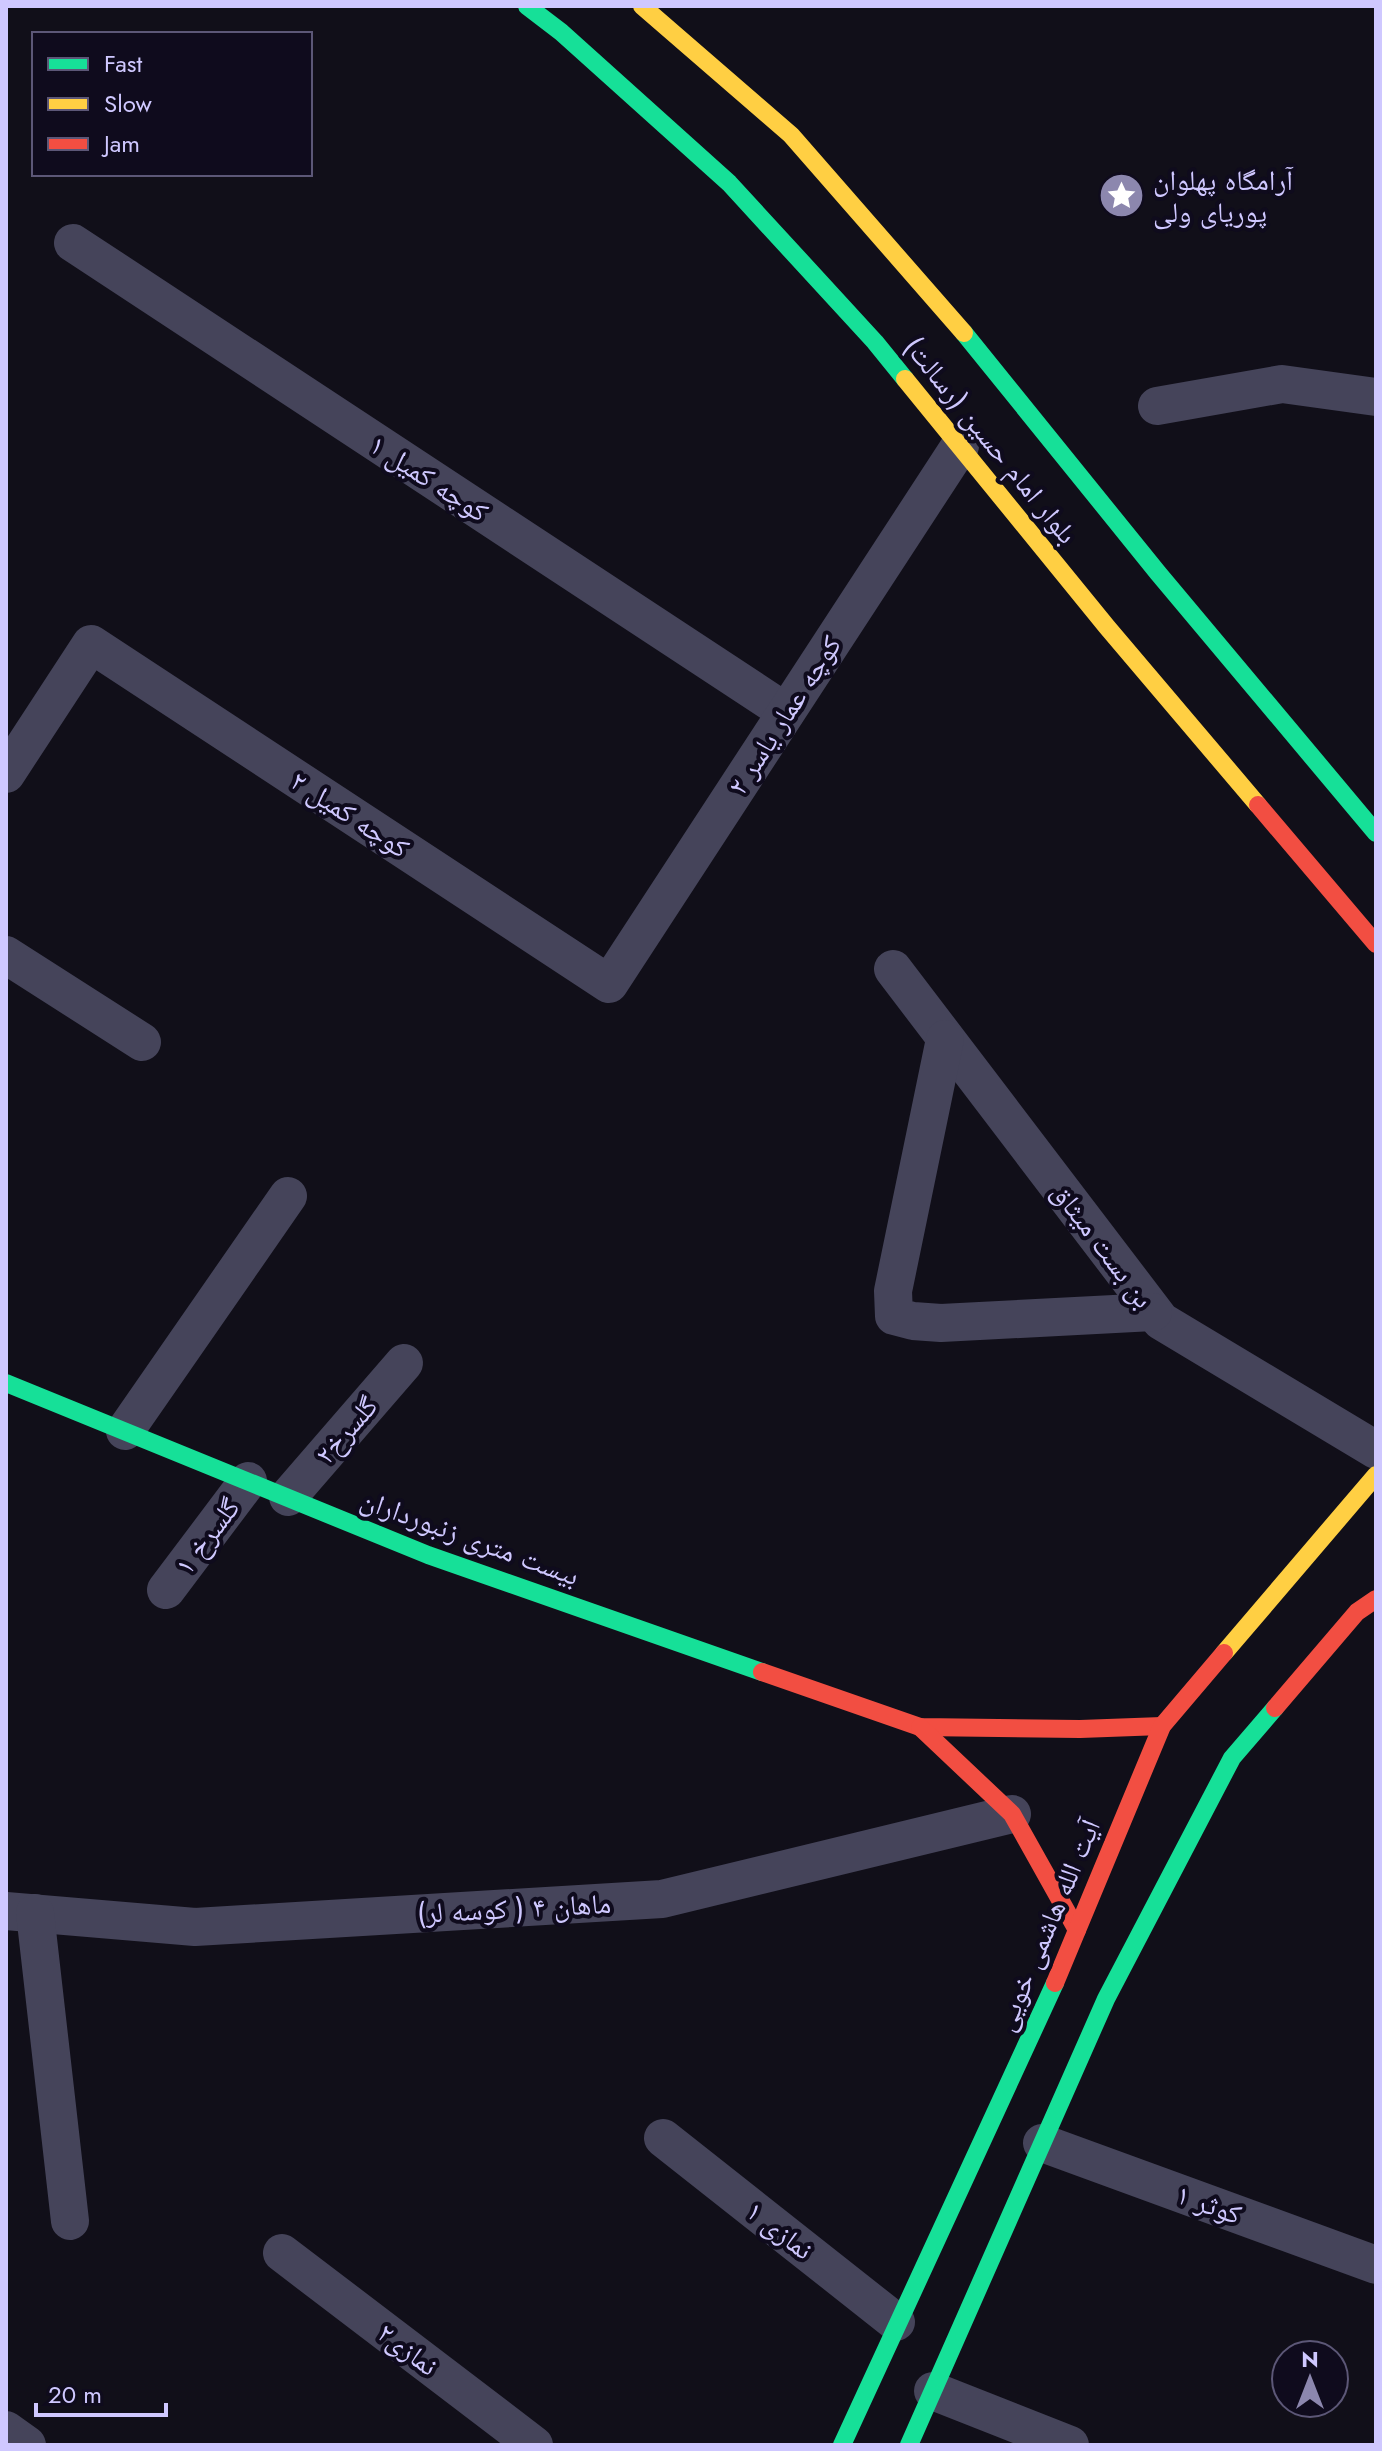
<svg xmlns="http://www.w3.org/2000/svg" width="1382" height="2451" viewBox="0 0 1382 2451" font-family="Jost,'Noto Naskh Arabic',sans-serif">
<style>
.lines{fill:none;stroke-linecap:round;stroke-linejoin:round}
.street{stroke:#45445a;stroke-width:38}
.fast{stroke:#16e098;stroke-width:18}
.slow{stroke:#ffcf43;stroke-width:18}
.jam{stroke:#f24e42;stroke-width:18}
.labels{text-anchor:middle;stroke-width:8;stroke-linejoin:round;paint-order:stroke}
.poi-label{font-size:28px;fill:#cfc8ff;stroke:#0f0b1d;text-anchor:start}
.street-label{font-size:28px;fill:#cfc8ff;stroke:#0f0b1d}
</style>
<rect width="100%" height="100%" fill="#110f19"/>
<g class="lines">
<g class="street">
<path d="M73 243 786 712"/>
<path d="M1157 406 1282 384 1376 397"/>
<path d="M6 774 91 644 609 984 960 446"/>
<path d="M6 955 142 1042"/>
<path d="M893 969 1161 1321 1376 1450"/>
<path d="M945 1039 893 1291 894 1316 913 1321 941 1323 1153 1312"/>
<path d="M125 1431 288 1196"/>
<path d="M288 1497 404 1363"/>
<path d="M166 1590 248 1481"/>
<path d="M6 1911 195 1927 662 1899 1012 1814"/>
<path d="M35 1913 70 2221"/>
<path d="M663 2138 896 2322"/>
<path d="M1042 2143 1376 2265"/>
<path d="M282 2253 534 2445"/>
<path d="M933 2391 1070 2445"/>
<path d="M6 2430 27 2445"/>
</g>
<g class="fast">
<path d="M527 6 561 32 729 183 875 342 905 379"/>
<path d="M964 333 1158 573 1376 833"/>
<path d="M6 1383 428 1555 762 1672"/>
<path d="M842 2445 1055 1983"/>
<path d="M909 2445 1106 1999 1232 1758 1275 1708"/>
</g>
<g class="slow">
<path d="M642 6 791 135 964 333"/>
<path d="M905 379 1107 627 1258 805"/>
<path d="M1224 1653 1376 1475"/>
</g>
<g class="jam">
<path d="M1258 805 1376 944"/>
<path d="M762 1672 920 1727 1080 1729 1162 1726"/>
<path d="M1275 1708 1357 1612 1376 1599"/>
<path d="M920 1727 1012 1814 1077 1930"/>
<path d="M1055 1983 1162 1726 1224 1653"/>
</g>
</g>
<defs>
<symbol id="sight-disc" viewBox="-11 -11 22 22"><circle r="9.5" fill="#8c87ae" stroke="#0f0b1d"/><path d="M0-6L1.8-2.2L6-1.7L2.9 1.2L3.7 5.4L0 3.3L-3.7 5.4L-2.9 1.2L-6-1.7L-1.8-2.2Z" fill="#fff"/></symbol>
</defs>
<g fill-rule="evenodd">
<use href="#sight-disc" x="1096" y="170" width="51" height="51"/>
</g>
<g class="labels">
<g class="poi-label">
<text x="1153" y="190">آرامگاه پهلوان<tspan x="1153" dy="32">پوریای ولی</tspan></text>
</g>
<g class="street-label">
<text transform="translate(991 440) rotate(51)" y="10">بلوار امام حسین (رسالت)</text>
<text transform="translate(429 478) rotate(33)" y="10">کوچه کمیل ۱</text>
<text transform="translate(784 715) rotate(-57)" y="10">کوچه عمار یاسر ۲</text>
<text transform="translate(350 814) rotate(33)" y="10">کوچه کمیل ۲</text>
<text transform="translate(1103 1245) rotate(53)" y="10">بن بست میثاق</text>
<text transform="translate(346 1430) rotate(-49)" y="10">گلسرخ۲</text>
<text transform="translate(207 1536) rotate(-53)" y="10">گلسرخ ۱</text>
<text transform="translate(470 1537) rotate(20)" y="10">بیست متری زنبورداران</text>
<text transform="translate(514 1908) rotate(-3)" y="10">ماهان ۴ ( کوسه لر)</text>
<text transform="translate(1047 1925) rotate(-67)" y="10">آیت الله هاشمی خویی</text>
<text transform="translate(1209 2204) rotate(20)" y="10">کوثر ۱</text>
<text transform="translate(780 2230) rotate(38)" y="10">نمازی ۱</text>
<text transform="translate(408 2349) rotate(37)" y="10">نمازی۲</text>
</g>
</g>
<rect width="1382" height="2451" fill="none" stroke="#cfc8ff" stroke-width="16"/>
<rect x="32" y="32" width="280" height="144" fill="#0f0b1d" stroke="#5c5777" stroke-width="2"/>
<rect x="48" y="58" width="40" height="12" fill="#16e098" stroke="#5c5777" stroke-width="2"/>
<text x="104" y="72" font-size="24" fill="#cfc8ff">Fast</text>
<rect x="48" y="98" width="40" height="12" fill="#ffcf43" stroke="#5c5777" stroke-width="2"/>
<text x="104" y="112" font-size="24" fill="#cfc8ff">Slow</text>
<rect x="48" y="138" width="40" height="12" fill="#f24e42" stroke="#5c5777" stroke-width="2"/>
<text x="104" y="152" font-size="24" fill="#cfc8ff">Jam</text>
<g transform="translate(1310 2379)"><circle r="38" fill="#0f0b1d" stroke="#5c5777" stroke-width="2"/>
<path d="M0-6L14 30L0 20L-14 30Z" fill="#8c87ae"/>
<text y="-12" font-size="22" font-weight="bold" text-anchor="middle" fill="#cfc8ff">N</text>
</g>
<path d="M36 2403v12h130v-12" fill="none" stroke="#cfc8ff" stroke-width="4"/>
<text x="48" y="2403" font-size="24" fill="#cfc8ff" stroke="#0f0b1d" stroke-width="6" paint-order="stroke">20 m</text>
</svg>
